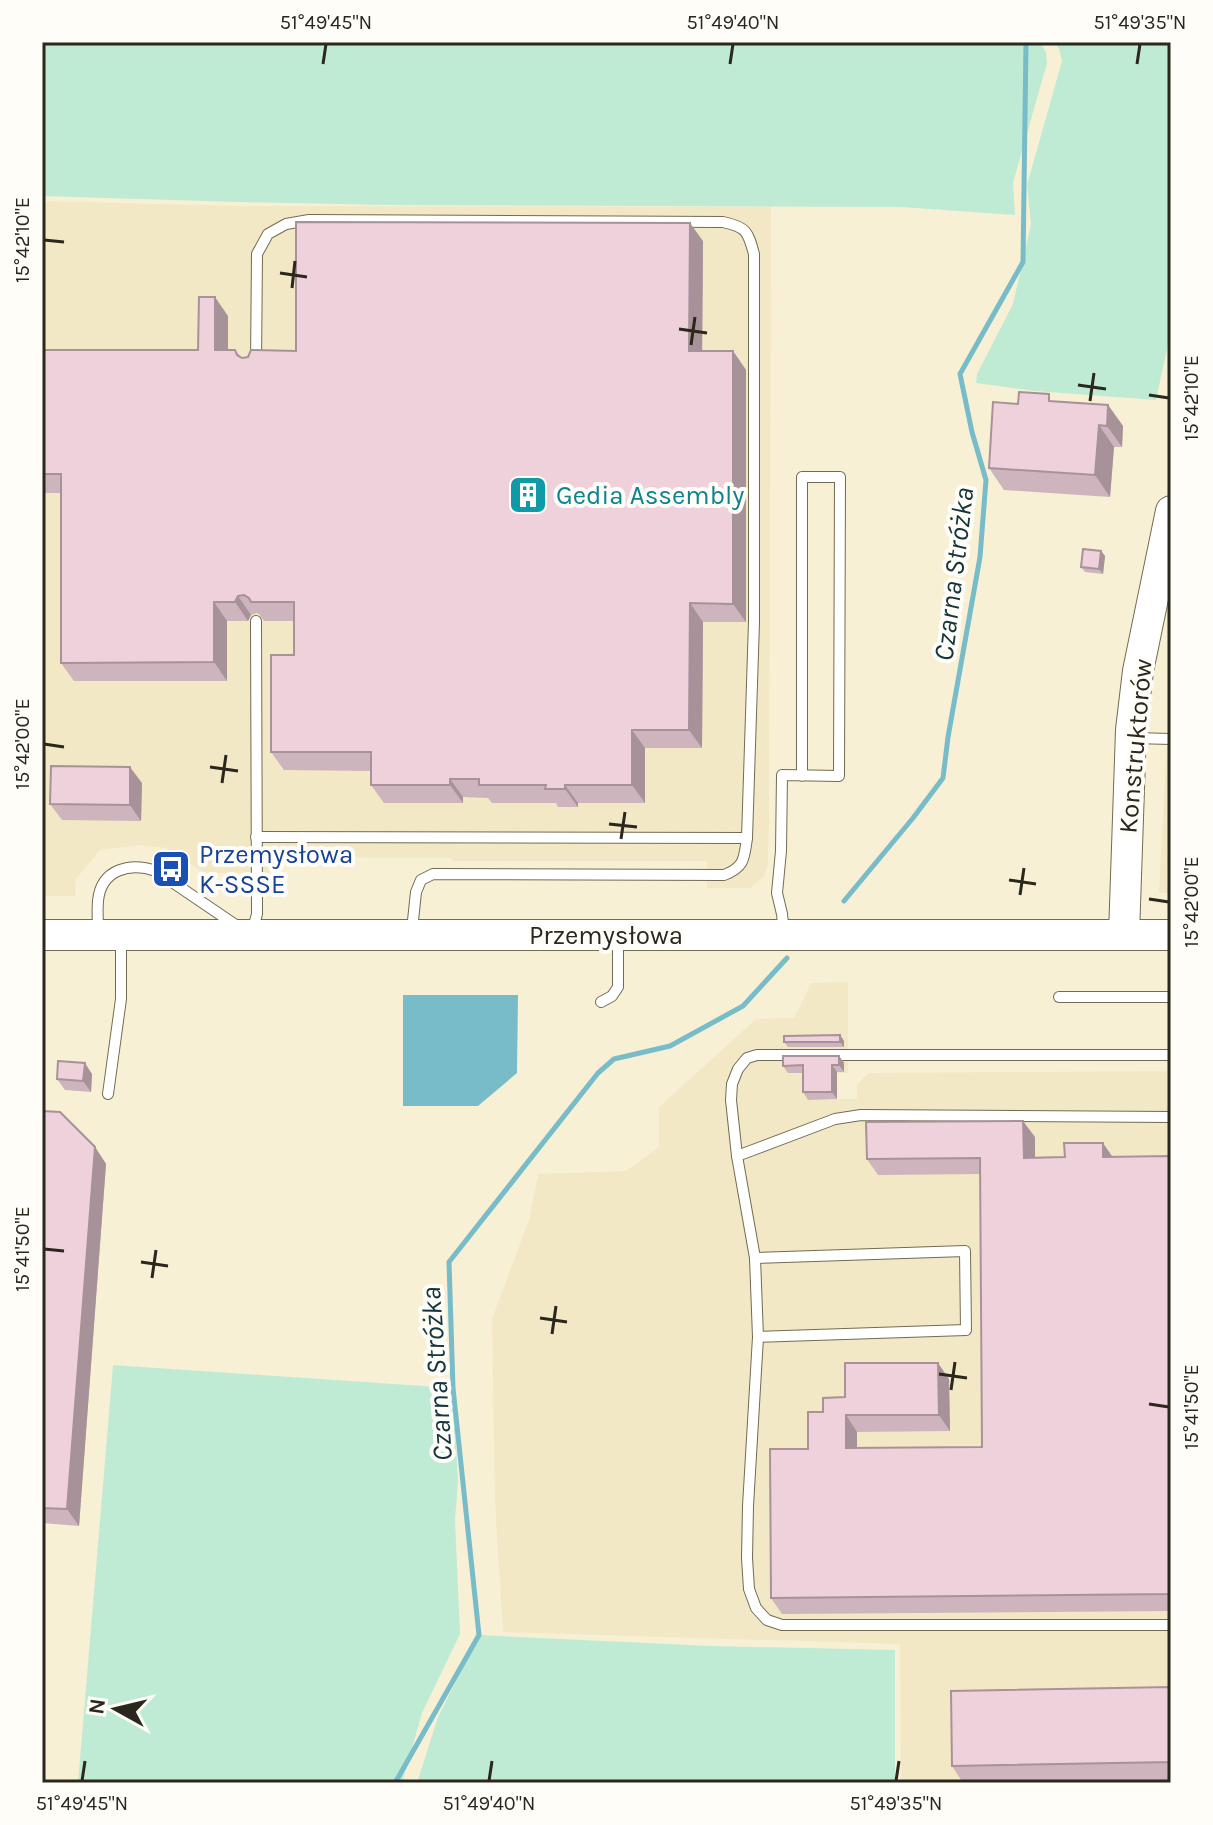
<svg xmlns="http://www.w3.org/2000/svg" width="1213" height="1825" viewBox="0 0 1213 1825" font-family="Karla,sans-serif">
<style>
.built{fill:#f2e8c5}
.green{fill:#bfebd5}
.water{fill:#77bcc8}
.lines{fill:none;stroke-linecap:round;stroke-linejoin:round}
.stream{stroke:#77bcc8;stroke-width:5}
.lane-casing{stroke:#726b53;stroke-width:12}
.secondary-casing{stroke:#726b53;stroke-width:32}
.lane{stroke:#fff;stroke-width:10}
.secondary{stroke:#fff;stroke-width:30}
.wall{fill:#ceb4bc}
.shaded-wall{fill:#a79299}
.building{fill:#efd1db;stroke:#a79299;stroke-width:2}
.ticks{fill:none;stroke:#2a271d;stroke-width:3}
.labels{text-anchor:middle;stroke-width:8;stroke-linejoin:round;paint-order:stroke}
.culture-label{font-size:26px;fill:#0d838f;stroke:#fffdf8;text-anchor:start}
.street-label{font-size:26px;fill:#2a271d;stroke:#fffdf8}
.transit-label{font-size:26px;fill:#164399;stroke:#fffdf8;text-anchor:start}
.water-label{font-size:28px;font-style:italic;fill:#13353b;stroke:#fffdf8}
.neatline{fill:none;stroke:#2a271d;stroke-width:3}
.ticks-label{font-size:20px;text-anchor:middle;fill:#2a271d}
</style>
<rect width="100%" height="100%" fill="#f8f0d5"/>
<g class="built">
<path d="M42 201 237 206 771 207 769 819 768 864 764 877 750 888H707V861H453L451 858 279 857 269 873H205L166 848 140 845 100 850 76 879 75 896H42Z"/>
<path d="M1171 693V893H1159L1169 702Z"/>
<path d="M848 982V1073H837V1099H857V1085L868 1073 1171 1071V1783H901L900 1644 503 1632 495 1503 492 1319 529 1220 538 1174 626 1171 659 1147V1107L756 1019 794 1018 811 983Z"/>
</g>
<g class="green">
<path d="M42 42H1040L1046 52 1047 63 1013 183 1015 215 901 207 385 205 237 202 42 196Z"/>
<path d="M1055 42H1171V330L1156 400 1035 391 976 383 977 374 1013 304 1031 224 1027 185 1062 61 1059 49Z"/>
<path d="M113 1365 453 1388 458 1482 455 1520 460 1634 422 1713 402 1783H78Z"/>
<path d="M479 1635 711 1646 895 1650V1783H417L438 1717Z"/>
</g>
<path class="water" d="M403 995H518L517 1073 478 1106H403Z"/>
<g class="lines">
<g class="stream">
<path d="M844 901 913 818 943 778 948 737 980 557 986 480 972 432 960 374 1023 262 1026 42"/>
<path d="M395 1783 479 1635 453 1388 449 1262 598 1073 614 1059 670 1046 743 1006 787 958"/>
</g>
<defs>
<g id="lane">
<path d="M256 363 257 254 268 234 286 224 309 220 723 222C747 227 748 232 754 254V622L747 838C744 858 745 867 724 875L433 874 421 880 416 892 412 930"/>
<path d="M1133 738 1171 739"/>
<path d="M256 837 747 838"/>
<path d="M252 932 257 914 256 621"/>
<path d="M98 933C98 922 97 911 98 901 101 869 130 862 156 871L237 926"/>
<path d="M784 934 782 914 777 893 781 851 782 775 839 776 840 477H802V776"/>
<path d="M1059 997H1171"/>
<path d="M601 1002 612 996 618 987V937"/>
<path d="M1171 1055H757L747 1058 738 1069 732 1084 731 1100 737 1156 755 1258 758 1337 748 1506 747 1558 749 1589 756 1608 767 1620 782 1625H1171"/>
<path d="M108 1094 121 999V937"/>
<path d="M737 1156 835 1119 861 1115 1171 1117"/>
<path d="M755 1258 965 1251 966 1330 758 1337"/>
</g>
<g id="secondary">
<path d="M42 935H1171"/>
<path d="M1124 935 1131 730 1138 671 1171 511"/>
</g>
</defs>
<use href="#lane" class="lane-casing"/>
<use href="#secondary" class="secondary-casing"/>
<use href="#lane" class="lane"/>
<use href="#secondary" class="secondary"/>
</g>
<g class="wall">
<path d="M703 241 702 351H733L746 370V622H703L702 748H645V803H578V807H558L556 803H492L488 798 463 797V803H384L371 785V771L284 770 271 752 294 655V621H264L260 615 257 613 251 615 248 621H227V681H74L61 663V493H43L42 491V474L198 350 228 316V350H235L242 358 296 351Z"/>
<path d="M1054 401 1108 405 1123 426 1122 447H1114L1110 497 1004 490 989 468 1018 404Z"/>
<path d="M1101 551 1105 556 1103 574 1085 572 1081 567Z"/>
<path d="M142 783 141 821 62 820 50 804Z"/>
<path d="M840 1035 844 1041V1047H788L784 1042Z"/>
<path d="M839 1056 844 1063V1072H837V1099L808 1100 803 1092V1073H788L783 1066Z"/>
<path d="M92 1074 91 1092 65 1090 57 1079Z"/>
<path d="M42 1111 95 1147 106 1164 79 1526 42 1523Z"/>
<path d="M1035 1137V1157L1171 1156V1611L782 1614 771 1598 808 1449 823 1412 845 1397 949 1379 950 1431 857 1432V1448L982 1447 980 1174 878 1175 867 1159Z"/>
<path d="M1171 1687V1783H963L952 1766Z"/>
</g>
<g class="shaded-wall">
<path d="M690 223 703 241 702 370 689 351Z"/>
<path d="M215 297 228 316V369L215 350Z"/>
<path d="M733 351 746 370V622L733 604Z"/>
<path d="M1108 405 1123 426 1122 447 1107 426Z"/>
<path d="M1099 425 1114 447 1110 497 1095 475Z"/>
<path d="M1101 551 1105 556 1103 574 1099 569Z"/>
<path d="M238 596 251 615 248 621 235 602Z"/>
<path d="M214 602 227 621V681L214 662Z"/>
<path d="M690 603 703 622 702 748 689 730Z"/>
<path d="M632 730 645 748V803L632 785Z"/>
<path d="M130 767 142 783 141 821 130 805Z"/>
<path d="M450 779 463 797V803L450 785Z"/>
<path d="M565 785 578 803V807L565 789Z"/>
<path d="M840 1035 844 1041V1047L840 1042Z"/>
<path d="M839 1056 844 1063V1072L839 1065Z"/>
<path d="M85 1063 92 1074 91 1092 83 1081Z"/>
<path d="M832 1065 837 1072V1099L832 1092Z"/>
<path d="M1023 1121 1035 1137V1174L1024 1158Z"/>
<path d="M1103 1143 1114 1159 1103 1157Z"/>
<path d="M95 1147 106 1164 79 1526 67 1509Z"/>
<path d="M938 1363 949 1379 950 1431 939 1415Z"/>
<path d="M846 1415 857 1432V1465L846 1448Z"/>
</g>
<g class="building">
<path d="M296 222 690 223 689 351H733V604L690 603 689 730H632V785H565V789H545L546 785H479V779H450V785H371V752H271V655H294V602H251L249 598 244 595 238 596 235 602H214V662L61 663V474H42V350H198L199 297H215V350H235L237 355 242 358 248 357 251 350 296 351Z"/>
<path d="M1019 392 1049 394V401L1108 405 1107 426 1099 425 1095 475 989 468 993 402 1018 404Z"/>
<path d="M1083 549 1101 551 1099 569 1081 567Z"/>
<path d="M51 766 130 767V805L50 804Z"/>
<path d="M840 1035V1042H784V1036Z"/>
<path d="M783 1056H839V1065H832V1092H803V1065L783 1066Z"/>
<path d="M58 1061 85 1063 83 1081 57 1079Z"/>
<path d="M42 1111 60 1112 95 1147 67 1509 42 1508Z"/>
<path d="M1023 1121 1024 1158 1065 1157 1064 1143H1103V1157L1171 1156V1594L771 1598 770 1449H808V1412H823V1398L845 1397V1363H938L939 1415H846V1448L982 1447 980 1158 867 1159 866 1122Z"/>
<path d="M1171 1687V1762L952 1766 951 1691Z"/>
</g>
<path class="ticks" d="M323 64 326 44M730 64 733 44M1137 64 1140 44M44 240 64 242M280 273 307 277M292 288 295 261M679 329 707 333M691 345 695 317M1078 385 1106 389M1149 395 1169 398M1090 401 1094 373M44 744 64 747M210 767 238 771M222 783 226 755M609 824 637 827M621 839 625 812M1009 880 1036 884M1020 895 1024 868M1149 899 1169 902M44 1249 64 1251M141 1262 168 1266M152 1278 156 1250M540 1318 567 1322M552 1334 556 1306M939 1374 967 1378M951 1390 955 1362M1149 1404 1169 1407M82 1781 85 1761M489 1781 492 1761M896 1781 899 1761"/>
<defs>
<symbol id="building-square" viewBox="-11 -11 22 22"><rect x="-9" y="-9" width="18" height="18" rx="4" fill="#0f9aa8" stroke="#fffdf8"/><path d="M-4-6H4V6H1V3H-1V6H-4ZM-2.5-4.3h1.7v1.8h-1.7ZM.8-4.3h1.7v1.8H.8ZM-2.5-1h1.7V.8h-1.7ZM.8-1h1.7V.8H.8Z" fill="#fff"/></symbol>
<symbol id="bus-square" viewBox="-11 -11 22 22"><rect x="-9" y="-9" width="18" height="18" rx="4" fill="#1a4fb4" stroke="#fffdf8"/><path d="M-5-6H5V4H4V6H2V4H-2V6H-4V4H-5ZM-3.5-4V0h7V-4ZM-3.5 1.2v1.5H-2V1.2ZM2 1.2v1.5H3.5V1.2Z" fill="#fff"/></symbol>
</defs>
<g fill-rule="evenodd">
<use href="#building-square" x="506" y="473" width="44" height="44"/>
<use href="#bus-square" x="149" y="847" width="44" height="44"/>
</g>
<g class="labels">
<g class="culture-label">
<text x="556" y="504">Gedia Assembly</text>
</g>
<g class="street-label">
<text transform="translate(1135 746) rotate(-85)" y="9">Konstruktorów</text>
<text x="606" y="944">Przemysłowa</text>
</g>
<g class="transit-label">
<text x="199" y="863">Przemysłowa<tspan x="199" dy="30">K-SSSE</tspan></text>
</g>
<g class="water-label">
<text transform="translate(953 574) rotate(-83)" y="10">Czarna Stróżka</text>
<text transform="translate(436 1374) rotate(-94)" y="10">Czarna Stróżka</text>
</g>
</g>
<rect width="1213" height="1825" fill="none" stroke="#fffdf8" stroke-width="88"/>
<g transform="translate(116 1709) rotate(278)" stroke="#fffdf8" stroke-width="6" paint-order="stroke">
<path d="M0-6L14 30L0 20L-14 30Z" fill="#2a271d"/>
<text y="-12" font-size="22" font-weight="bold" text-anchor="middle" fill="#2a271d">N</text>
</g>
<rect x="44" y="44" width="1125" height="1737" class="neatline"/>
<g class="ticks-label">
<text x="326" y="29">51°49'45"N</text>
<text x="733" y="29">51°49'40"N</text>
<text x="1140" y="29">51°49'35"N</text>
<text transform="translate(22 240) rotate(-90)" y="7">15°42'10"E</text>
<text transform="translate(1191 398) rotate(-90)" y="7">15°42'10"E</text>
<text transform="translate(22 744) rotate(-90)" y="7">15°42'00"E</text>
<text transform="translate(1191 902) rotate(-90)" y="7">15°42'00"E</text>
<text transform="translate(22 1249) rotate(-90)" y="7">15°41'50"E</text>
<text transform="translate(1191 1407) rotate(-90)" y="7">15°41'50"E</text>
<text x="82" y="1810">51°49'45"N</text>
<text x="489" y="1810">51°49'40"N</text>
<text x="896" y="1810">51°49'35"N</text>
</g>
</svg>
